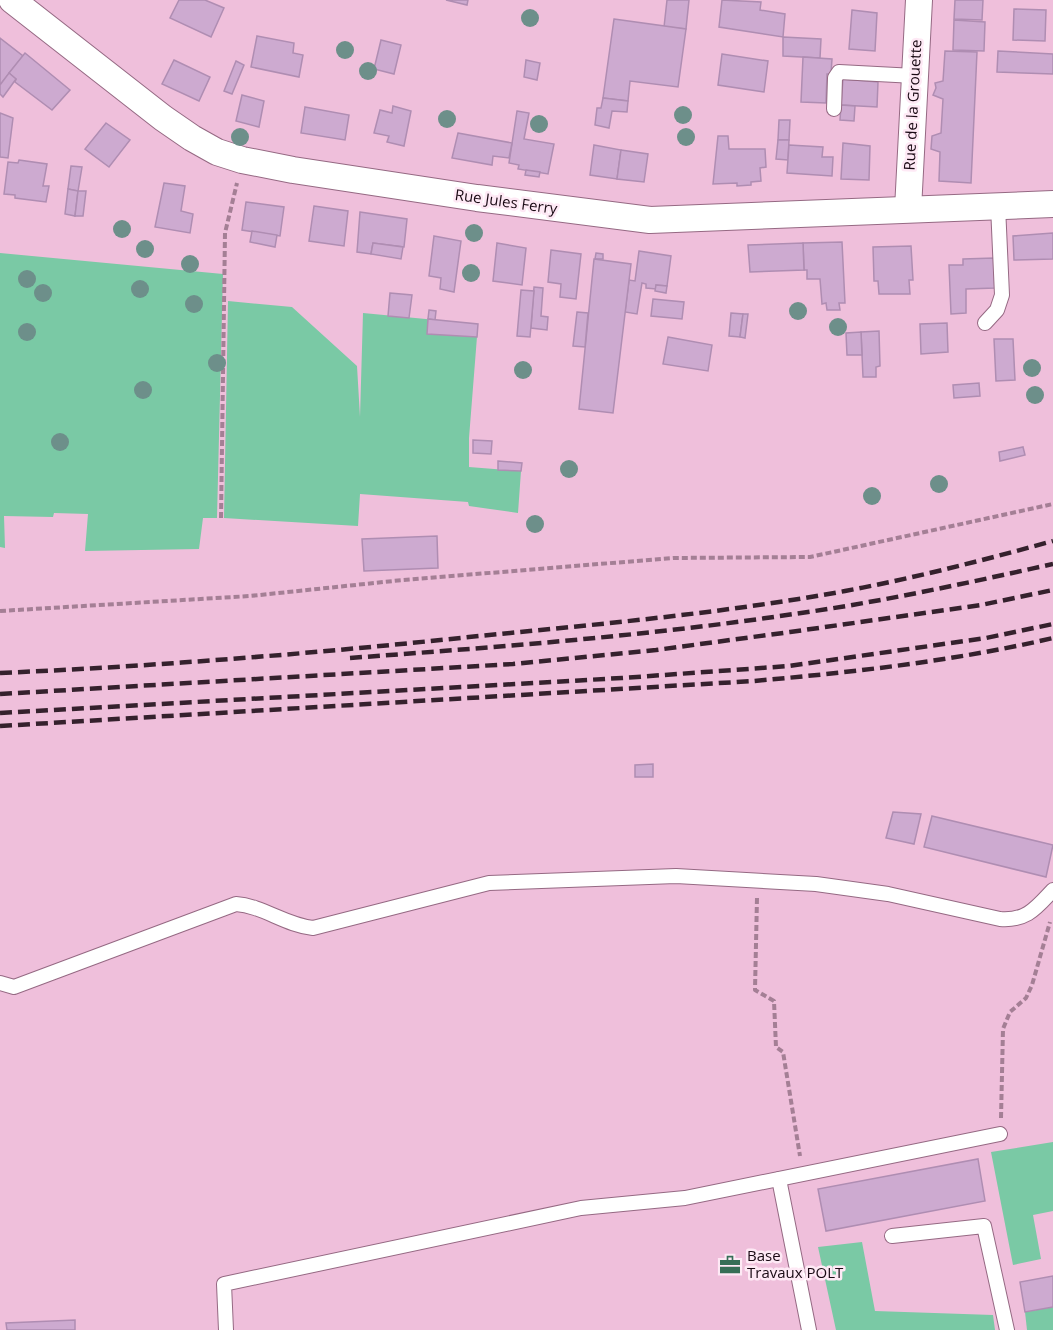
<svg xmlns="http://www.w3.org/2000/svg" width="1053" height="1330" viewBox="0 0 1053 1330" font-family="'Open Sans',sans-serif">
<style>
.green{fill:#7ac9a5}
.building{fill:#cdaad0;stroke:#af8db2;stroke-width:1.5}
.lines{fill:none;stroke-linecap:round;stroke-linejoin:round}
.lane-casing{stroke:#956983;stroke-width:16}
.street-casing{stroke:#956983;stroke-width:28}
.path{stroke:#a47f95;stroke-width:4;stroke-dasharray:6 3;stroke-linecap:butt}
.lane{stroke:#fff;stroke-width:14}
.street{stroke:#fff;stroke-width:26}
.rail{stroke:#35212d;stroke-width:4.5;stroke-dasharray:12 6;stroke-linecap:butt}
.tree{fill:#6d8f8a}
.labels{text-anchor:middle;stroke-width:5;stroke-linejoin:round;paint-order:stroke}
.street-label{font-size:15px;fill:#1a0a14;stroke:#fee9f5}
.poi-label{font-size:15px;fill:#1a0a14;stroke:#fee9f5;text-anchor:start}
</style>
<rect width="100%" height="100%" fill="#efbfdb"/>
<g class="green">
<path d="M0 253 223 274 217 518H203L199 549 85 551 88 514 54 513 53 517 4 516 5 548 0 547Z"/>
<path d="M228 301 292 307 357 366 360 417 363 313 478 324 469 438V467L521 471 518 513 469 506 468 502 360 494 358 526 224 518Z"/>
<path d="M1053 1142V1211L1033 1215 1041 1259 1013 1265 991 1152Z"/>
<path d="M862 1242 875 1311 993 1315 995 1330H836L818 1247Z"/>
<path d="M1053 1307V1330H1027L1025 1312Z"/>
</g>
<g class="building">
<path d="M179 0H205L224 8 211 37 170 18Z"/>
<path d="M446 0H468L467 5Z"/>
<path d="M667 0H689L686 29 664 27Z"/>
<path d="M722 0 761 2 760 10 785 14 783 37 719 27Z"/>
<path d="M955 0H983L982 20 954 19Z"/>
<path d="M1014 9 1046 10 1045 41 1013 40Z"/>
<path d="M852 10 877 13 875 51 849 49Z"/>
<path d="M614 19 686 29 678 87 630 81 628 101 603 98Z"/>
<path d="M954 20 985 22 984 51 953 50Z"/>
<path d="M257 36 294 43 293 53 303 55 299 77 251 67Z"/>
<path d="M783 37 821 39 820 58 783 56Z"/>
<path d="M0 38 23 56 0 85Z"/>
<path d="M381 40 401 45 394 74 374 69Z"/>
<path d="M945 51 977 52 971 183 939 181 940 152 931 149 932 136 941 133 943 99 933 95 936 88 935 83 943 81Z"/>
<path d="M998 51 1053 54V74L997 72Z"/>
<path d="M25 53 70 90 52 110 15 82 16 79 9 73Z"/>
<path d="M722 54 768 61 764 92 718 85Z"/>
<path d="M803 57 832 59 831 74H827L826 103 801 102Z"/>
<path d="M174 60 210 77 199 101 162 84Z"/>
<path d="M526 60 540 63 537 80 524 77Z"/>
<path d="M236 61 244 65 232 94 224 91Z"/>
<path d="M9 73 16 79 3 97 0 94V85Z"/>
<path d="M843 79 878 82 877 107 841 105Z"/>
<path d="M242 95 264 101 259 127 236 121Z"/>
<path d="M603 98 628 101 627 112 612 111 609 128 595 125 597 108H601Z"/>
<path d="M841 105 855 106 854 121 840 120Z"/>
<path d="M393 106 411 111 404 146 387 142 389 136 374 133 380 110 392 113Z"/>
<path d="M305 107 349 115 345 140 301 133Z"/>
<path d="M517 111 529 113 524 139 554 144 548 174 518 169 519 165 509 163Z"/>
<path d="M0 113 13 118 8 158 0 157Z"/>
<path d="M779 120H790L789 140H778Z"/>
<path d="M106 123 130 140 109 167 85 149Z"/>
<path d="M458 133 512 143 509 158 493 156 492 165 452 158Z"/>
<path d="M718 136H728L729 149H765L766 167 760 168 761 181 751 182V185L737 186V183L713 184Z"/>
<path d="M778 140H789L788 160 776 159Z"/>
<path d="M843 143 870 146 869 180 841 179Z"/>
<path d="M594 145 621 150 617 179 590 175Z"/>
<path d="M789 145 823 147 822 157H833L832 176 787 173Z"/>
<path d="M621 150 648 154 644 182 617 179Z"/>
<path d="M19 160 47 164 43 186H49L46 202 15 198V195L4 194 8 162 18 163Z"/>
<path d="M71 166 82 167 78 191 68 189Z"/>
<path d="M526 170 540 172 539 177 525 175Z"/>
<path d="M164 183 185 186 181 211 193 214 190 233 155 227Z"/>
<path d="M68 189 78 191 75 216 65 214Z"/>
<path d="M78 191H86L83 216H75Z"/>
<path d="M246 202 284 207 280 236 242 230Z"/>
<path d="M314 206 348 211 344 246 309 241Z"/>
<path d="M360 212 407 219 404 247 373 243 371 254 357 252Z"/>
<path d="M252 231 277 235 275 247 250 242Z"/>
<path d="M1053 233V259L1014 260 1013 236Z"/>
<path d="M434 236 461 241 454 292 440 289 441 278 429 276Z"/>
<path d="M842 242 845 303H839L840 310H827L826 303 822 304 820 279H807V270H804L803 243Z"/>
<path d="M373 243 403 247 401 259 371 254Z"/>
<path d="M497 243 526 248 522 285 493 281Z"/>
<path d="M803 243 804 270 750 272 748 245Z"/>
<path d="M911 246 913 280H909L910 294H879L878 281H874L873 247Z"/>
<path d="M551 250 581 254 576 299 560 297 561 284 548 282Z"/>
<path d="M639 251 671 256 667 286 656 285V289L646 288V284L642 283 637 314 625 312 629 280 635 281Z"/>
<path d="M596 253 603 254V259H595Z"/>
<path d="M994 258 995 288 966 289V313L951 314 949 265H963V259Z"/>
<path d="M594 259 631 264 613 413 579 409Z"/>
<path d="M656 285 667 286 666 293 655 291Z"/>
<path d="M534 287 543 288 541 316 548 317 547 330 531 328Z"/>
<path d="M521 290 534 291 530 337 517 336Z"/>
<path d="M390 293 412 295 409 318 388 316Z"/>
<path d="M653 299 684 302 682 319 651 316Z"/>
<path d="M429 310 436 311 435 320 428 319Z"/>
<path d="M577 312 588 313 585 347 573 346Z"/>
<path d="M731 313 743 314 740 337 729 336Z"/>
<path d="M743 314H748L745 338 740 337Z"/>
<path d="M428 319 478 324 477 337 427 334Z"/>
<path d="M947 323 948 352 921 354 920 324Z"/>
<path d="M879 331 880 366 876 367V377H863L861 332Z"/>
<path d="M861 332 862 355H847L846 333Z"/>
<path d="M668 337 712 345 708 371 663 364Z"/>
<path d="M994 339H1013L1015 380 996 381Z"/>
<path d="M979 383 980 396 954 398 953 385Z"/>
<path d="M473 440 492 441 491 454 473 453Z"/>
<path d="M1023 447 1025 455 1000 461 999 452Z"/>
<path d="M498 461 522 463 521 471 498 470Z"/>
<path d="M437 536 438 568 364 571 362 539Z"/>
<path d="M653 764V777H635V765Z"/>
<path d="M893 812 921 814 914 844 886 838Z"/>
<path d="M932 816 1053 845 1046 877 924 847Z"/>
<path d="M978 1159 985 1201 826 1231 818 1189Z"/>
<path d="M1053 1276V1307L1025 1312 1020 1282Z"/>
<path d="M75 1320V1330H7L6 1323Z"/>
</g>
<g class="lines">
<defs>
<g id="lane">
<path d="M834 109 835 78 839 72 915 76"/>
<path d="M985 323 997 310 1002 295 998 206"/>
<path d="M0 983 14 987 236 904C263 906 285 925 313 928L489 883 676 876 816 884 888 894 1000 919C1027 921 1036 908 1053 890"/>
<path d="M779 1179 809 1330"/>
<path d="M892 1236 984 1226 1007 1330"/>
<path d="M226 1330 224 1284 581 1208 685 1198 1000 1134"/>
</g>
<g id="street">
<path d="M12 0 163 118 192 138 217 152 242 160 293 170 477 198 650 220 1053 204"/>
<path d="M908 209 919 0"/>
</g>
</defs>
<use href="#lane" class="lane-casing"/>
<use href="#street" class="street-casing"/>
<g class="path">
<path d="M221 518 225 233 237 183"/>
<path d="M0 611 250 596 403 580 673 558 810 557 1053 504"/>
<path d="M757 898 755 990 774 1001 776 1047 783 1052 800 1156"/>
<path d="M1001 1118 1003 1029 1010 1012 1026 998 1032 985 1050 922"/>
</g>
<use href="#lane" class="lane"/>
<use href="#street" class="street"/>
<g class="rail">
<path d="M350 658C498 647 647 636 794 614 881 602 967 583 1053 564"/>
<path d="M0 673C160 666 320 653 479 636 601 624 725 613 845 591 915 578 984 560 1053 541"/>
<path d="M0 694 513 664 656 650 790 632 981 605 1053 590"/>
<path d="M0 713 622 678 789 666 986 638 1053 624"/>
<path d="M0 726 754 681C854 672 955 661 1053 638"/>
</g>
</g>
<g class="tree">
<circle cx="530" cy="18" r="9"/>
<circle cx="345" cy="50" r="9"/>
<circle cx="368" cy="71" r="9"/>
<circle cx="683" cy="115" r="9"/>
<circle cx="447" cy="119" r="9"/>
<circle cx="539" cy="124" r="9"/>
<circle cx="240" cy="137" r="9"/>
<circle cx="686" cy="137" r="9"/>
<circle cx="122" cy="229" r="9"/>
<circle cx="474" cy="233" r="9"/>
<circle cx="145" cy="249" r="9"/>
<circle cx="190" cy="264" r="9"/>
<circle cx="471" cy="273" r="9"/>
<circle cx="27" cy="279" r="9"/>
<circle cx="140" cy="289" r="9"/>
<circle cx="43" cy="293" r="9"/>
<circle cx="194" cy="304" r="9"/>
<circle cx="798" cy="311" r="9"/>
<circle cx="838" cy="327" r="9"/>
<circle cx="27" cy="332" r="9"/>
<circle cx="217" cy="363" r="9"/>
<circle cx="1032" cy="368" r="9"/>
<circle cx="523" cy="370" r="9"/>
<circle cx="143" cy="390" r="9"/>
<circle cx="1035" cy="395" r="9"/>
<circle cx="60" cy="442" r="9"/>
<circle cx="569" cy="469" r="9"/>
<circle cx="939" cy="484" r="9"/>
<circle cx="872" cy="496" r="9"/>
<circle cx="535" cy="524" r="9"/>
</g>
<defs>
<symbol id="office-bare" viewBox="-9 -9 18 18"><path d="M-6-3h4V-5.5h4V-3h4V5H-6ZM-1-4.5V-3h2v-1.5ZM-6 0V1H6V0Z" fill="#366e56" stroke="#fee9f5" stroke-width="2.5" paint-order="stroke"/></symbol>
</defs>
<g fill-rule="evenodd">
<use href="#office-bare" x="715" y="1250" width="30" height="30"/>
</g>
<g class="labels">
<g class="street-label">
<text transform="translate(913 105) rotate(-87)" y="5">Rue de la Grouette</text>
<text transform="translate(506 202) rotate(8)" y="5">Rue Jules Ferry</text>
</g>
<g class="poi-label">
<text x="747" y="1261">Base<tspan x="747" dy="17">Travaux POLT</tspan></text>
</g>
</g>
</svg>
